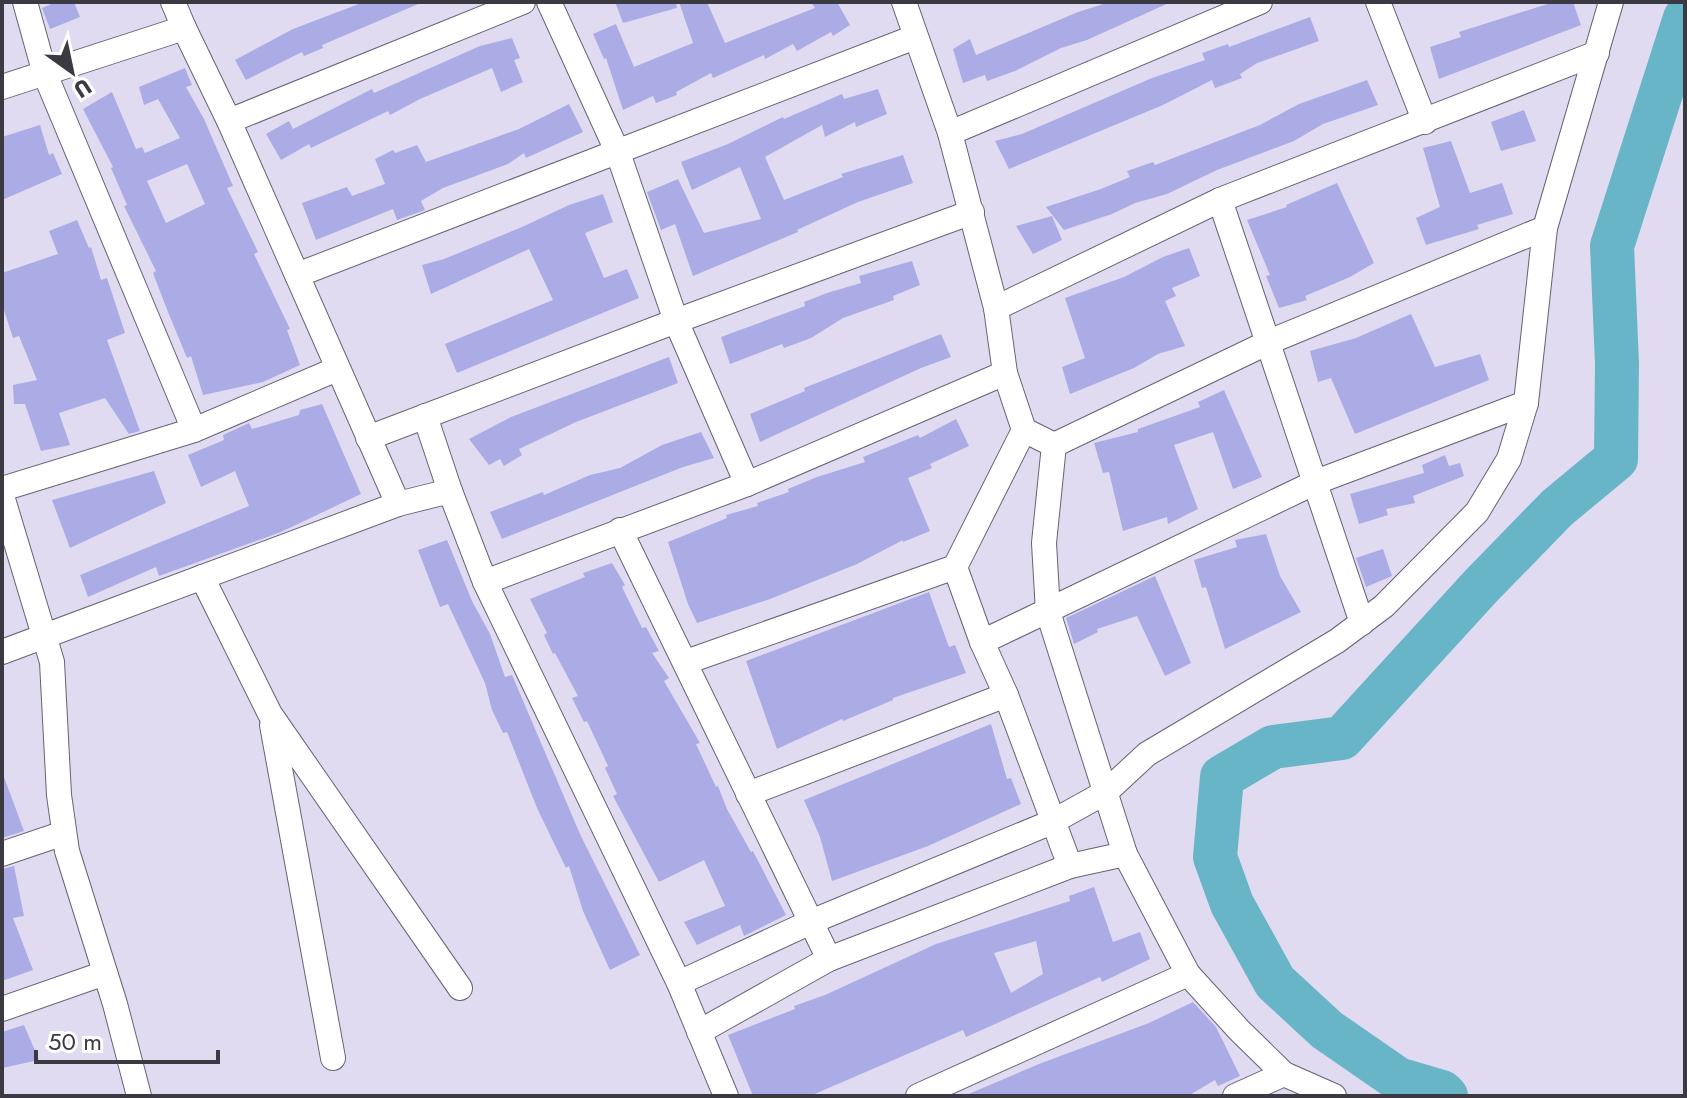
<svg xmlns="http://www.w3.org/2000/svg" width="1687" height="1098" viewBox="0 0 1687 1098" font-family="Jost,sans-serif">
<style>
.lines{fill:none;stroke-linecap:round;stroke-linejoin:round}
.river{stroke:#67b5c7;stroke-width:44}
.building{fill:#abace5;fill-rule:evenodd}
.minor-casing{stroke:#666275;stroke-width:26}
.minor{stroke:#fff;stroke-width:24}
</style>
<rect width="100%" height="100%" fill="#e0dbf1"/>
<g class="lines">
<path class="river" d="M1446 1096 1442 1092 1398 1079 1327 1030 1275 982 1232 904 1215 857 1222 777 1273 747 1342 738 1481 586 1557 508 1616 459 1617 364 1612 246 1685 18"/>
</g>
<g class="building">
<path d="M56 2H74L80 17 50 29 42 8Z"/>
<path d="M364 2H423L322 45 323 48 304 56 302 52 246 80 235 60 293 29Z"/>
<path d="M615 2H676L677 8 623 23Z"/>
<path d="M679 2H707L725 43 815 8 811 2H837L850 25 833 36 831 32 797 51 793 44 765 59 764 55 713 78 711 73 676 92 677 95 656 103 653 96 623 110 606 58 604 59 593 34 616 24 634 67 693 43Z"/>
<path d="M1110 2H1171L1087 40 1061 48 1015 71 987 81 985 75 963 83 953 49 970 39 976 55 1078 12Z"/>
<path d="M1554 2H1573L1581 25 1439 79 1430 47 1461 37 1459 32Z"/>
<path d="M1310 17 1319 41 1257 63 1240 74 1242 78 1215 88 1212 80 1163 105 1009 169 995 141 1022 134 1152 78 1205 60 1202 53 1228 44 1229 47Z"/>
<path d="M512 38 520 58 514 60 523 82 501 92 492 68 420 99 390 115 388 111 311 148 309 144 281 160 266 134 289 121 293 129 372 89 374 93 480 46Z"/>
<path d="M185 68 192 85 186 87 204 119 233 186 227 188 258 252 254 254 290 329 287 330 300 365 263 382 203 395 191 356 187 358 168 312 153 273 156 271 124 206 127 205 111 168 113 167 83 109 112 92 136 149 142 147 145 153 180 138 158 99 144 105 139 87ZM187 164 205 204 166 223 147 181Z"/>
<path d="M1367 80 1378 105 1323 124 1294 141 1217 170 1167 194 1135 203 1112 214 1064 230 1046 207 1101 189 1130 177 1127 171 1153 162 1155 165 1260 125 1299 104Z"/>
<path d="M878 89 887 114 856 127 855 122 825 137 822 125 765 157 784 200 843 177 841 174 903 155 913 183 858 202 797 230 798 232 693 276 675 224 661 230 647 192 678 179 704 233 761 219 740 167 692 190 681 162 728 144 783 117 784 119 842 94 844 99Z"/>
<path d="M569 104 583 132 526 158 524 153 508 164 443 188 421 201 425 210 397 220 393 209 316 240 302 203 347 187 352 196 385 184 375 159 393 150 395 153 417 145 426 162 519 129Z"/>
<path d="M1524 110 1536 141 1501 151 1491 122Z"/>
<path d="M40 125 49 155 53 153 62 174 2 200V137Z"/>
<path d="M1451 141 1470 193 1502 183 1513 214 1477 225 1479 229 1426 245 1416 218 1440 207 1423 148Z"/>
<path d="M1337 183 1374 263 1350 277 1305 296 1307 300 1279 308 1266 276 1270 275 1247 220 1287 207 1286 205Z"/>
<path d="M603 194 613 222 585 233 604 278 627 269 639 298 457 373 445 344 553 300 529 249 431 294 422 265 444 259 522 227 569 205Z"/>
<path d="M1052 216 1062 240 1033 254 1016 226Z"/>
<path d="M77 220 89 248 91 247 101 280 107 278 125 333 107 340 140 431 129 434 105 398 59 413 70 445 41 451 25 404H14L13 385 37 380 19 336 13 338 2 304V273L58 254 49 231Z"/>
<path d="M1189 248 1200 276 1172 288 1176 296 1165 301 1185 346 1158 354 1134 368 1070 394 1062 367 1085 358 1065 298 1124 277 1163 257Z"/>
<path d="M912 261 920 285 893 296 894 300 843 318 811 338 784 348 782 344 730 364 721 337 805 306 804 302 827 293 861 283 859 276Z"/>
<path d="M1411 314 1435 367 1480 354 1489 380 1355 434 1331 378 1318 382 1310 351 1356 338Z"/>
<path d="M941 334 951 357 921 368 760 442 750 414 805 391 804 388Z"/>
<path d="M669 357 678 383 576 422 519 449 522 455 504 466 500 459 489 465 469 439 511 417Z"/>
<path d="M1224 390 1262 477 1233 489 1213 432 1174 445 1198 509 1168 524 1167 517 1123 531 1109 472 1103 473 1094 443 1138 432V429L1200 407 1198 402Z"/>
<path d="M322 404 361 494 281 532 159 576 156 567 88 597 80 575 249 506 235 471 201 487 188 455 224 440 223 435 249 423 252 429 299 415 300 410Z"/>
<path d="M956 419 969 446 930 464 932 468 908 478 930 531 903 542V540L857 564 770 599 697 623 688 604 668 542 727 518 726 515 758 506 757 503 789 492 788 489 817 477 865 462 863 457 918 435 920 438Z"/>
<path d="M701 432 714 458 683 467 502 539 490 512 543 492 544 495 590 475 620 468 662 445Z"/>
<path d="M1445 455 1449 466 1460 463 1464 476 1413 496 1415 503 1386 509 1388 515 1359 524 1350 494 1424 473 1422 465Z"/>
<path d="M154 471 166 503 70 548 52 500Z"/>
<path d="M1266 534 1280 576 1301 612 1225 649 1206 587 1202 588 1194 560 1237 547 1235 540Z"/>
<path d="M447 540 472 601 490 634 505 677 512 675 580 834 640 955 610 970 583 911 569 866 566 868 537 808 507 732 503 733 492 710 485 683 448 604 440 607 418 550Z"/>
<path d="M1383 549 1392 576 1366 587 1356 558Z"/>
<path d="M612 563 625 585 622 587 642 628 646 627 659 651 652 653 669 678 664 681 700 743 696 744 716 787 718 786 727 809 751 852 753 851 786 915 744 936 740 925 697 945 684 922 725 906 704 860 659 882 613 796 617 794 605 768 608 766 587 721 584 722 572 698 578 696 555 653 553 654 544 635 547 633 530 599 585 577 583 573Z"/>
<path d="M1155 576 1191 663 1165 676 1137 616 1097 629 1098 632 1074 644 1066 618Z"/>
<path d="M929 592 949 647 955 645 966 673 893 698V700L843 721 842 719 777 749 746 661Z"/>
<path d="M991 724 1007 779 1011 778 1021 804 928 846 832 881 820 837 804 800Z"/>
<path d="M2 777H4L24 831 2 838Z"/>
<path d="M14 866 24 916 13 918 33 970 2 981V869Z"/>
<path d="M1094 887 1113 942 1140 932 1150 959 1102 982 1100 977 966 1037 963 1030 810 1096H753L728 1035 795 1009 794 1006 825 995 936 944 1070 901 1069 896ZM1036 941 1043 974 1011 993 994 953Z"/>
<path d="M1193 1002 1216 1027 1240 1076 1218 1086 1215 1080 1188 1096H964L1039 1064 1149 1023Z"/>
<path d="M24 1025 39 1060 2 1068V1032Z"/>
</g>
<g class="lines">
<defs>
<g id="minor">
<path d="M25 2 45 74 194 430"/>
<path d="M173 2 184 28"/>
<path d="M549 2 618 153 676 321 747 484"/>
<path d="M1378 2 1425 122"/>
<path d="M2 87 184 28 229 121 398 504 2 652"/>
<path d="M229 121 523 2"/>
<path d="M950 133 1260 2"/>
<path d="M1220 200 1362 623"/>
<path d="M297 275 915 37"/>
<path d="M996 308 1220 200 1597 53"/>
<path d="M425 416 450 491"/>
<path d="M1024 430 1054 445 1044 543 1048 612 1125 854 1188 974 1239 1030 1284 1074 1334 1096"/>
<path d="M368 438 676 321 972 212"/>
<path d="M1054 445 1269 342 1545 228"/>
<path d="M2 489 194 430 337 369"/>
<path d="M2 496 52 662 59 795 67 851 115 1004 139 1096"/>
<path d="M398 504 450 491 485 582 679 983 726 1096"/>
<path d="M620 530 829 959"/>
<path d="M955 567 982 642 1006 695 1070 866"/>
<path d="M202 577 270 714 460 988"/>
<path d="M485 582 747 484 1005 373"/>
<path d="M982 642 1316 482 1526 403"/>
<path d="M686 662 955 567 1024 430 1005 373 996 308 950 133 904 2"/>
<path d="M272 725 333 1058"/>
<path d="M748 794 1006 695"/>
<path d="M2 854 64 833"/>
<path d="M679 983 813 921 1052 822 1106 792 1147 754 1337 641 1384 606 1477 512 1509 459 1526 403 1545 228 1611 2"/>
<path d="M2 1009 105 973"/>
<path d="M699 1032 829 959 1070 866 1125 854"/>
<path d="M918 1096 1188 974"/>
<path d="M1235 1096 1284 1074"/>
</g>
</defs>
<use href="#minor" class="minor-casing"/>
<use href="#minor" class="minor"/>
</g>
<rect width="1687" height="1098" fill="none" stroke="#3b3942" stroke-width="8"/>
<g transform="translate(72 72) rotate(147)" stroke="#ffffff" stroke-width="6" paint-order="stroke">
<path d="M0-6L14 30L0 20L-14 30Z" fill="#3b3942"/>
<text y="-12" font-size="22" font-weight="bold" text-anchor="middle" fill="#3b3942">U</text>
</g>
<path d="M36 1050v12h182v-12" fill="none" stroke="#3b3942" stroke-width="4"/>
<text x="48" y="1050" font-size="24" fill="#3b3942" stroke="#ffffff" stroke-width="6" paint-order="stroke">50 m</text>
</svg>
